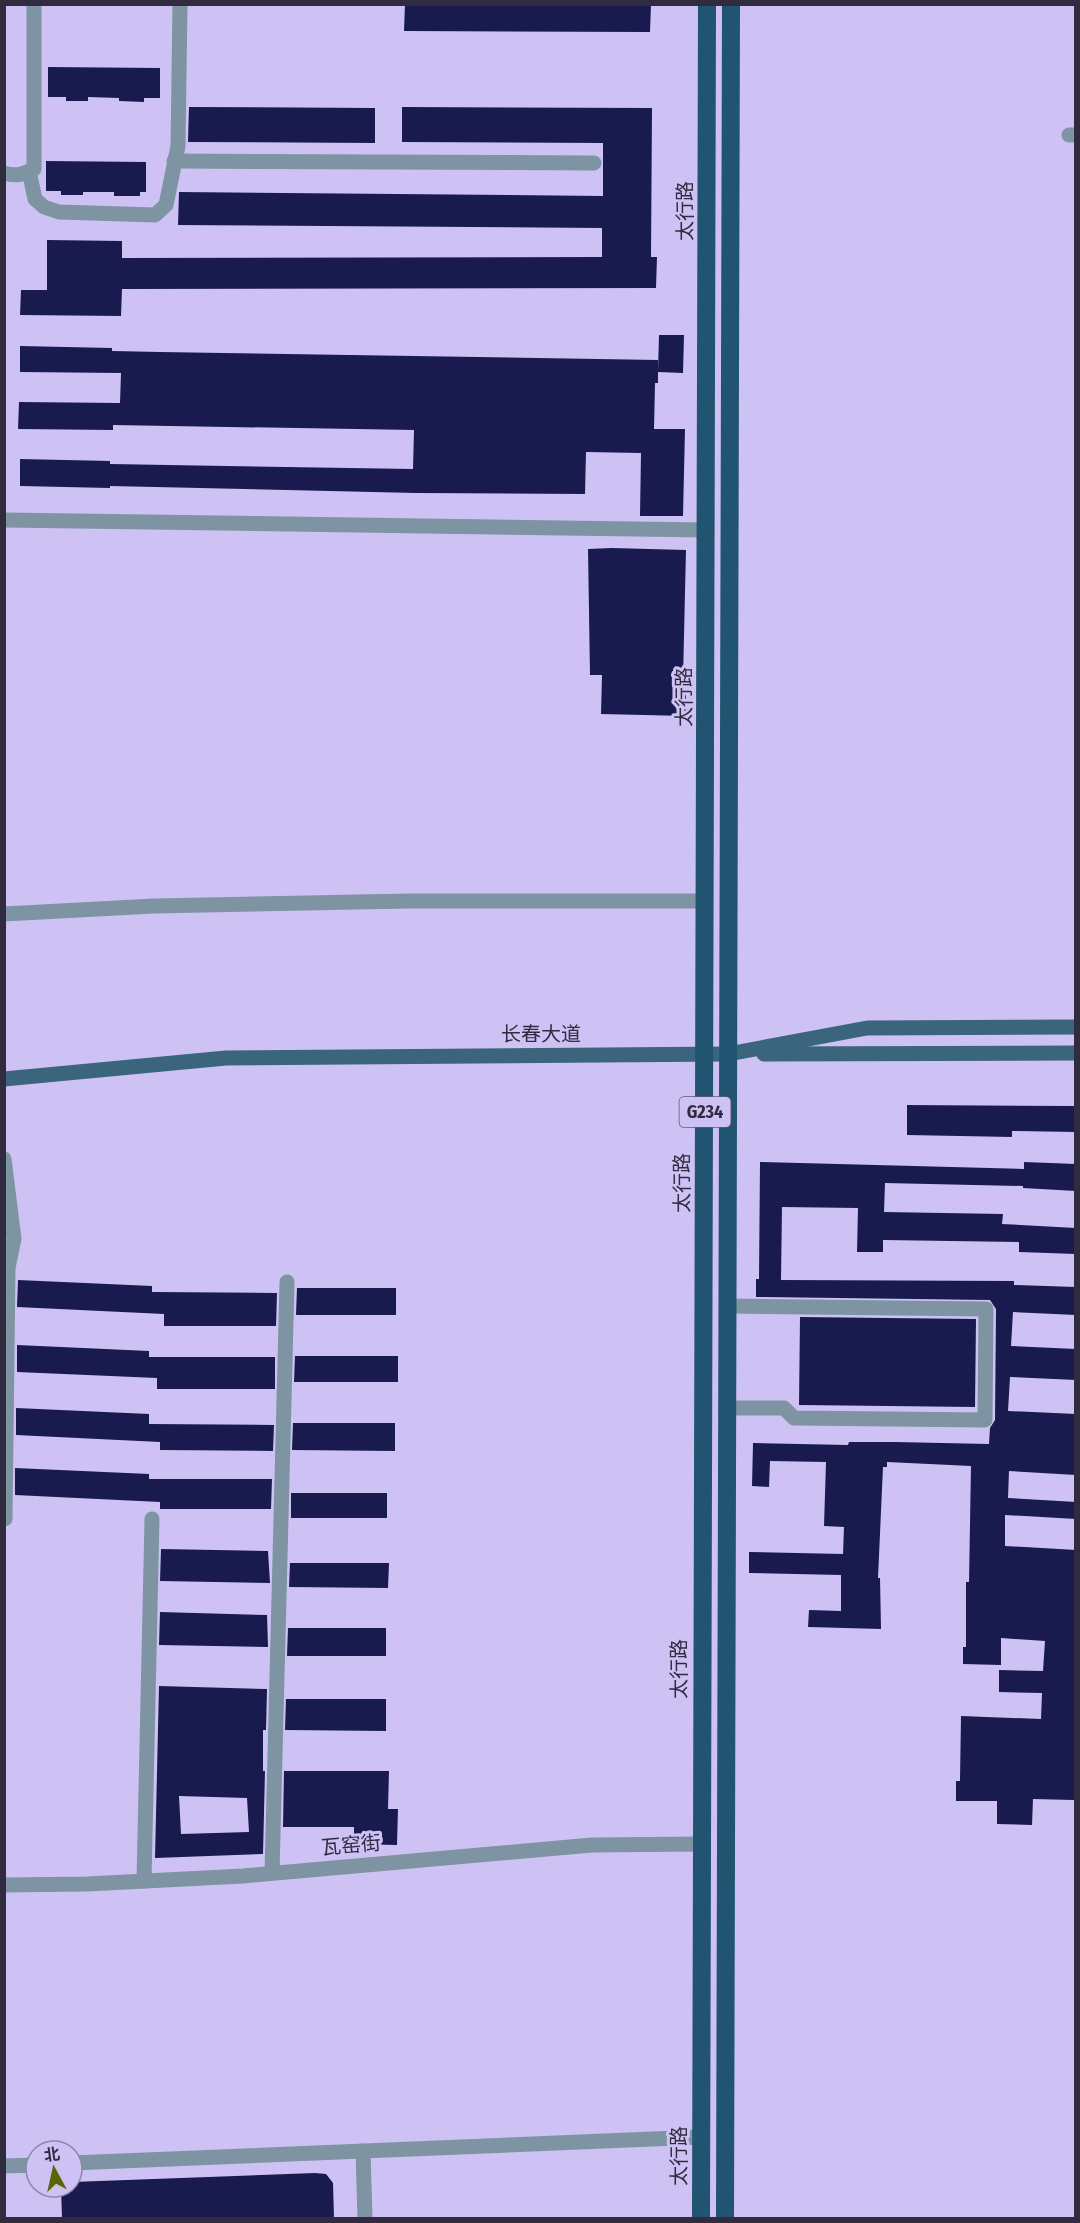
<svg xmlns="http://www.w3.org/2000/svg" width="1080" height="2223" viewBox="0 0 1080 2223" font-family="'Fira Sans Condensed','Noto Sans SC',sans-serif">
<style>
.building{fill:#191b4f;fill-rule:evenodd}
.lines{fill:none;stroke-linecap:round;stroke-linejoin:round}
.minor{stroke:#7e94a2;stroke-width:15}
.major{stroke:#3b657d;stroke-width:15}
.highway{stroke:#205470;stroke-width:18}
.labels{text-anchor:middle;stroke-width:6;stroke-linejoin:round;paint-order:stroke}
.shield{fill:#cec2f5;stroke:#605876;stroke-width:1.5}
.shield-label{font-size:18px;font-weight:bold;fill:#312b3f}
.street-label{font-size:20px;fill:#312b3f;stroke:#cec2f5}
</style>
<rect width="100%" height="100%" fill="#cec2f5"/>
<g class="building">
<path d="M405 4H651L650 32 404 31Z"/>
<path d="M48 67 160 68V98H144V102L119 101V98L88 97V101H66V97H48Z"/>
<path d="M189 107 375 108V143L188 142Z"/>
<path d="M402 107 652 108 651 257H657L656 288 122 289 121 316 20 315 21 290H47V240L122 241V258L602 257V228L178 225 179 192 603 196V143L402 142Z"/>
<path d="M46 161 146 162V192H140V196H114V192H83V195H61V191H46Z"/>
<path d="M659 335H684L683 373 658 372Z"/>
<path d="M20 346 112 348V351L160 352 658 360V383H655L654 429H685L683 516H640L641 453 586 452 585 494 416 493 110 486V488L20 486V459L110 461V464L413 469 414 430 113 425V430L18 429 19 402 120 403 121 373 20 372Z"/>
<path d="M612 548 686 550 683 679H686V716L601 714 602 675H590L588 549Z"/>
<path d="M907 1105 1076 1106V1132L1012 1131V1137L907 1135Z"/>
<path d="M760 1162 1024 1169V1162L1076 1164V1191L1023 1188V1186L885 1183 884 1212 1003 1214 1002 1224 1076 1228V1254L1019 1252V1242L883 1240V1252H857L858 1208 782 1207 781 1280 1014 1281V1285L1076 1287V1315L1013 1312 1011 1346 1076 1349V1380L1010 1377 1008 1411 1076 1414V1475L1009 1471 1008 1498 1076 1502V1519L1005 1515V1546L1076 1550 1074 1800 1033 1799 1032 1825 997 1824V1801H956V1781H960L961 1716 1041 1719 1042 1693 999 1692V1670L1043 1671 1045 1641 1001 1638V1665L963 1664V1647H966V1582H969L971 1466 887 1462V1467H883L878 1578H880L881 1629 808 1627 809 1610 841 1611V1575L749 1573V1552L843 1554 844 1527 824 1526 826 1462 770 1461 769 1487 752 1486 753 1443 848 1445 849 1442H895L989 1444 990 1428 995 1420 996 1309 990 1300 756 1297V1279H759Z"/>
<path d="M18 1280 152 1286V1292L277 1293 276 1326H164V1314L17 1307Z"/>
<path d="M297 1288H396V1315H296Z"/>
<path d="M800 1317 976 1319 975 1407 799 1405Z"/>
<path d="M17 1345 149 1351V1357H275V1389H157V1378L17 1372Z"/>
<path d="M295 1356H398V1382H294Z"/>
<path d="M16 1408 149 1414V1424L274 1425 273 1451 160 1450V1442L16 1435Z"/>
<path d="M293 1423H395V1451L292 1450Z"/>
<path d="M15 1468 149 1474V1479H272L271 1509H160V1502L15 1495Z"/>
<rect x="291" y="1493" width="96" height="25"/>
<path d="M161 1549 268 1551 270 1583 160 1581Z"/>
<path d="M290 1563H389L388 1588 289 1587Z"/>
<path d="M160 1612 267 1615 268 1647 159 1645Z"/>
<path d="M288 1628H386V1656H287Z"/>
<path d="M159 1686 267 1689 266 1730H263V1771H265L263 1854 155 1858ZM179 1796 247 1798 249 1832 181 1834Z"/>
<path d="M286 1699H386V1731L285 1730Z"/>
<path d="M284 1771H389L388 1809H398L397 1845 354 1844V1827H283Z"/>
<path d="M315 2173 326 2174 333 2183 334 2218H62L61 2187H72V2182Z"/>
</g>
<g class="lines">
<g class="minor">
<path d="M1069 135H1076"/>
<path d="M174 161 594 163"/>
<path d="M29 171 35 199 44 207 59 212 155 215 166 205 178 146 180 4"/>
<path d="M4 173C16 177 24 174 34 169V4"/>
<path d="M4 520 707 530"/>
<path d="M4 914 154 906 409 901H705"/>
<path d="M4 1159 14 1239 8 1268 5 1519"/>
<path d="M726 1408H784L794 1418 985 1420 986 1309 727 1306"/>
<path d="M272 1873 287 1282"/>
<path d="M144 1881 152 1519"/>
<path d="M4 1885 87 1884 243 1876 592 1845 701 1844"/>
<path d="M363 2151 365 2218"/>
<path d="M72 2163 701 2137"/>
<path d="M4 2166 36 2165"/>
</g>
<g class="major">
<path d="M764 1054 1076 1053"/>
<path d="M4 1079 226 1058 728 1054 867 1028 1076 1027"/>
</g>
<g class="highway">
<path d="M701 2218 707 4"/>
<path d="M725 2218 731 4"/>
</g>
</g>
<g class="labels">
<rect class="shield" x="679.5" y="1097" width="51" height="30" rx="4.5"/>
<g class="shield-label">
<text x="705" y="1118">G234</text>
</g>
<g class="street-label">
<text transform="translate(685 211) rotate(-90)" y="7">太行路</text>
<text transform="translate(684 697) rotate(-90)" y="7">太行路</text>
<text x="541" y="1041">长春大道</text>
<text transform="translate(682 1183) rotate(-90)" y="7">太行路</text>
<text transform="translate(679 1669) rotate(-90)" y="7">太行路</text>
<text transform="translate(351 1845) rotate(-5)" y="7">瓦窑街</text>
<text transform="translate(679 2156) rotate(-90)" y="7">太行路</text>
</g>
</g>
<rect width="1080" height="2223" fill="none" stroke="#312b3f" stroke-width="12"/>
<g transform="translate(54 2169) rotate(352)"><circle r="28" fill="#cec2f5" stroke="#8f86ac" stroke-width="1.5"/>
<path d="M0-4.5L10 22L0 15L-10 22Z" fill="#5c6505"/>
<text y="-9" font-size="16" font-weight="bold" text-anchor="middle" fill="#312b3f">北</text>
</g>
</svg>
